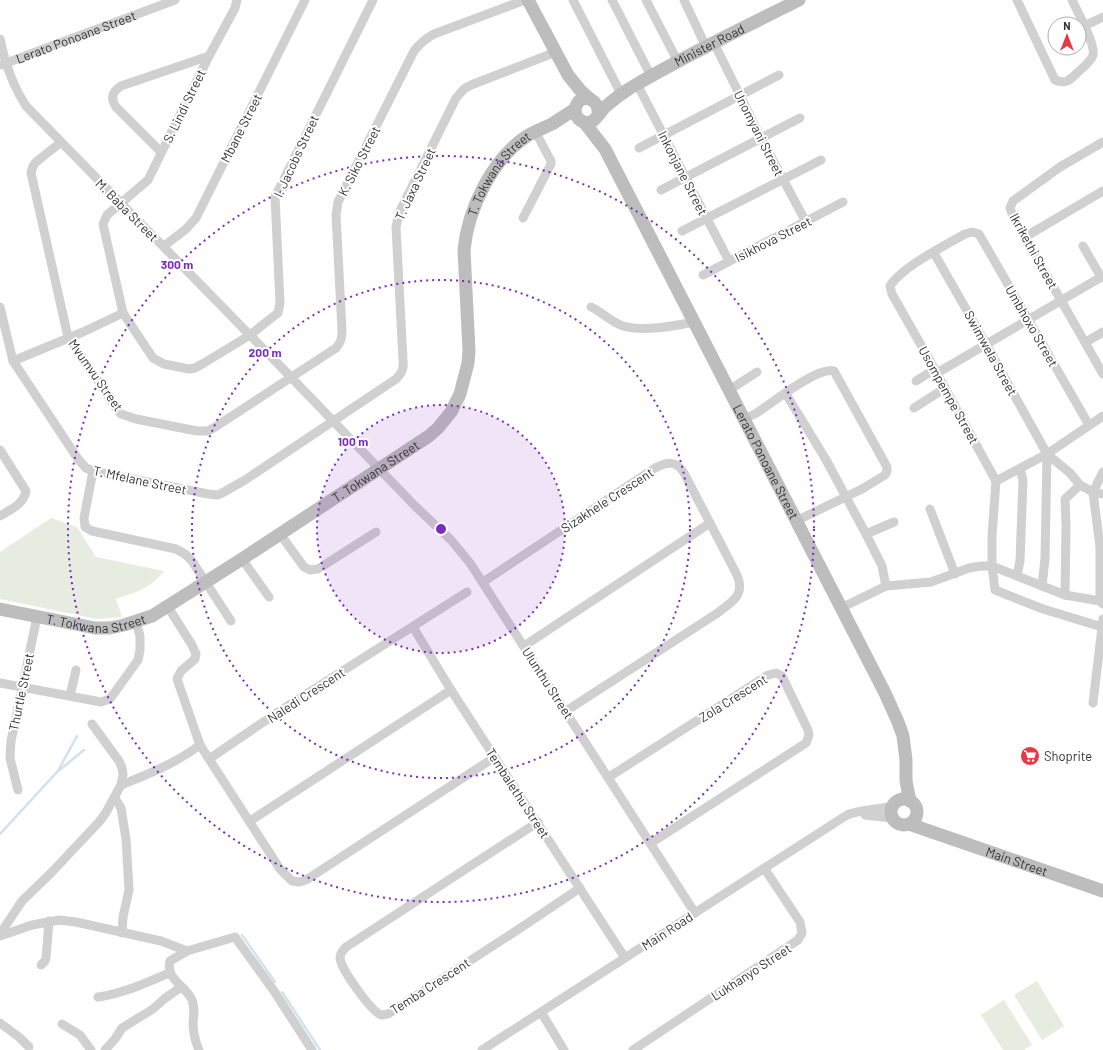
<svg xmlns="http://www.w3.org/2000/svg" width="1103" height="1050" viewBox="0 0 1103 1050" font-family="Barlow,sans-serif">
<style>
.green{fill:#e6ecdf}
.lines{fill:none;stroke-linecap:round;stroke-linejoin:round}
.stream{stroke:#cfe2ee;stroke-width:2.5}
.street{stroke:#d0d0d0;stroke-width:9}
.secondary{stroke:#bdbdbd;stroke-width:13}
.ring{fill:none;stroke:#7b2cbf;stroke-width:2;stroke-dasharray:2 4}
.labels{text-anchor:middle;stroke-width:4;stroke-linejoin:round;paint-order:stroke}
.street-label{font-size:13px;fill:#333;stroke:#fff}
.poi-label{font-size:13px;fill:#333;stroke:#fff;text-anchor:start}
.centre{fill:#7b2cbf;stroke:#fff;stroke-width:2}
.ring-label{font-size:12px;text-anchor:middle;font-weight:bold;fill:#7b2cbf;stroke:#fff;stroke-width:4;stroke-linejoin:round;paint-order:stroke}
</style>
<rect width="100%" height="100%" fill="#fff"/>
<g class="green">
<path d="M51 518 77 527 96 557 164 571C149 589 137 592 116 599L122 617 97 619 0 599V552Z"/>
<path d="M1037 981 1064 1026 1042 1040 1014 995Z"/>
<path d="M1004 1000 1032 1045 1024 1050H1003L981 1015Z"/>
</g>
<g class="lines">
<g class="stream">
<path d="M59 769 77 736"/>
<path d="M0 834 57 772 84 750"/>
<path d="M242 935 275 982"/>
<path d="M282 992 320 1050"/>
</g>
<g class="street">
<path d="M237 0 235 8 209 56 148 180 107 215 103 224 123 313 153 358 164 364 189 369 195 368 204 363 250 335 274 316 278 313 280 303 275 197 373 0"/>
<path d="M573 0 621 94"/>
<path d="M612 0 651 76"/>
<path d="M646 0 678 62"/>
<path d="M684 0 706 47"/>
<path d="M1017 0 1055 80C1065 84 1069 81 1076 74 1082 68 1091 62 1093 55 1096 45 1077 11 1072 0"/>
<path d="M1084 26 1103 17"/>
<path d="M0 39C5 63 12 85 26 106L284 370 415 506 451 540 470 563 695 913"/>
<path d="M714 43 761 138 806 222"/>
<path id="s1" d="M1 65 175 0"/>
<path d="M637 84 729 261"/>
<path d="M1103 142 1060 167 1013 201 1010 208 1013 216 1103 374"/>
<path d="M60 143 36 162 33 166 31 173 68 337 116 408 121 414 136 419 197 431H207L212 429 336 348C341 342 342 338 342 330L336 215 338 202 414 51C420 43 425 39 434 34L525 0"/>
<path d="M639 148 779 75"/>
<path d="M161 152 116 107C110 98 112 92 121 86L209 56"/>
<path d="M661 190 800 118"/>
<path d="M523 218 551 164V161L535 131"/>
<path d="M682 231 821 160"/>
<path d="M1025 237 1103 191"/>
<path d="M164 246 186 229 196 218 305 0"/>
<path d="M1083 246 1101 277"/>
<path d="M934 253 986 344 1047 454 1070 473 1080 485 1093 492 1103 472"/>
<path d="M703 275 843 202"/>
<path d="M0 307 13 361 78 459 86 468 93 471 208 494 218 495 222 493 245 480 396 379C402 373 404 369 403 360L396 227 399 213 456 98 464 89 471 85 556 52"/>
<path d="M591 307C602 312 611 322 623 326 643 332 674 326 694 322"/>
<path d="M1086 342 1103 332"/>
<path d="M13 361 83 332 123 313"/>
<path d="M937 373 1103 276"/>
<path d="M916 381 935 369"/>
<path d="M729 390 757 372"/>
<path d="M786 394 825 458 866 534"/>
<path d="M914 408 945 388"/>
<path d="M744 419C748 417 754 415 758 412 772 403 818 366 834 371L887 467V471L885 475 862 489 796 521"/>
<path d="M0 450 26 491C24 504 10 510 0 516"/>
<path d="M93 471 84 518 85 527 92 531 176 549 185 554 192 561 231 621"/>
<path d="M996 481 929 359 892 294 890 286C902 267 944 246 965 234L972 232 979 234 1089 425"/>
<path d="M996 481 992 536V566L995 590 1043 609 1102 627"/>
<path d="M996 481 1047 454 1103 416"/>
<path d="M930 509 955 574"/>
<path d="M280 534 304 567 310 570 318 569 376 532"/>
<path d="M242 559 269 597"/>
<path d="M1017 576 1020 561 1023 480 1020 469"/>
<path d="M483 582 655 468C667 462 676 460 684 473L737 575C746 596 731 602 716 614L566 711"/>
<path d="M886 586 882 566 866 534 894 522"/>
<path d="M1042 586 1045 559 1047 454"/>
<path d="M1065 595 1066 525 1065 499 1080 485"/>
<path d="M1100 601V547L1093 492 1103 494"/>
<path d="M168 607 192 645 196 654 195 659 181 671 177 679 200 745"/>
<path d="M841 608 886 586 931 582 969 568 981 566H992L1065 595 1100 601 1103 604"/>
<path d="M413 627 451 690 625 958"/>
<path d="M524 646 710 523"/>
<path d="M0 683 101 702 110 699 138 660 140 650V636L136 622"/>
<path d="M70 696 76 670"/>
<path d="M1093 703 1103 619"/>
<path d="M209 759 278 712 467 592"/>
<path d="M609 777 768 675 776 673 782 676 808 730 809 735 806 743 651 843"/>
<path d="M121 785C149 774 176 763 200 745L280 869 292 881 299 882 306 880 495 757"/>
<path d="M18 790 10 758 11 741 37 617"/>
<path d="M115 798 121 808 126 839 129 890 123 917 122 933"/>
<path d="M865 815 892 818"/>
<path d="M250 821 451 690"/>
<path d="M538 822 346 947C343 950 340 954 340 958 341 969 370 1010 381 1015L388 1014 525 925 580 888"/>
<path d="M0 934 22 901 51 873 99 822 105 814 121 785 123 774 122 768 119 761 92 724"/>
<path d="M0 936 32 925 59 920 76 922 161 941 187 951 235 937 274 991 312 1050"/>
<path d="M187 951 170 961C165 979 186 986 192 1000 195 1008 194 1014 193 1022 193 1032 195 1041 199 1050"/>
<path d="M41 965 45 961 46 958 49 921"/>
<path d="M98 997C124 993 146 983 169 973"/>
<path d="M541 1012 564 1050"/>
<path d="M0 1023 19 1037 29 1047"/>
<path d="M62 1024 80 1035 91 1050"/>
<path d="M105 1050 115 1039 122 1028 153 1009 164 999 181 987"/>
<path d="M482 1050 847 815C861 809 877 810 892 806"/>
<path d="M633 1050 798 940 802 933 800 922 764 868"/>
</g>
<g class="secondary">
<path d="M528 0 568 75 580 90 590 99"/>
<path id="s2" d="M598 114C600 99 581 92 576 106 572 116 582 125 591 122 597 119 601 111 605 107 614 99 622 93 632 87 686 55 743 28 799 0"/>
<path id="s3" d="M584 122 605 149 885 693 898 722 903 736 906 760V781L910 801"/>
<path id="s4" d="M0 609 95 628H110L124 625 152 616 242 559 429 436 438 428 451 412 460 394 468 363 469 351 464 250C468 209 492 159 527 136 535 131 544 128 552 124 560 119 567 114 575 109"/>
<circle cx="904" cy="812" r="13"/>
<path id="s5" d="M909 824 1103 891"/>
</g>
</g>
<circle cx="441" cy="529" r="124" fill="#7b2cbf" fill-opacity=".12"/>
<g class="ring">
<circle cx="441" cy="529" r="124"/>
<circle cx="441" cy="529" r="249"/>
<circle cx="441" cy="529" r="373"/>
</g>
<defs>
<symbol id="supermarket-disc" viewBox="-11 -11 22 22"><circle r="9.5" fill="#e63946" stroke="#fff"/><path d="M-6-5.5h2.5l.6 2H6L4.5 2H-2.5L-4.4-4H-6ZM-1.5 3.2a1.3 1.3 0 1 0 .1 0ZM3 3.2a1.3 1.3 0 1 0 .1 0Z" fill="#fff"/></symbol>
</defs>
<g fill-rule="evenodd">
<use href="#supermarket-disc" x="1019" y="745" width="22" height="22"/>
</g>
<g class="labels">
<g class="street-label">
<text dy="5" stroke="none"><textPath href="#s1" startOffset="80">Lerato Ponoane Street</textPath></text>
<text dy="5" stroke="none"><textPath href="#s2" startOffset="205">Minister Road</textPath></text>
<text transform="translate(184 106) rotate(-64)" y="5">S. Lindi Street</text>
<text transform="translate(241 128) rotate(-63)" y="5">Mbane Street</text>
<text transform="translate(759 133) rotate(63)" y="5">Unomyani Street</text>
<text transform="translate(296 156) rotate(-65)" y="5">I. Jacobs Street</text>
<text transform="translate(359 161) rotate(-63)" y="5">K. Siko Street</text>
<text transform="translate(683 173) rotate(63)" y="5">Inkonjane Street</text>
<text dy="5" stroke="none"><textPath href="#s4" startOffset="770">T. Tokwana Street</textPath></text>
<text transform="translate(415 184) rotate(-65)" y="5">T. Jaxa Street</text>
<text transform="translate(127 210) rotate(45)" y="5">M. Baba Street</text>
<text transform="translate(773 239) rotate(-27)" y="5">Isikhova Street</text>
<text transform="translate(1034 251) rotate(61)" y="5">Ikrikethi Street</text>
<text transform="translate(1032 326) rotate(60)" y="5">Umbhoxo Street</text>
<text transform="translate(991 353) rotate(61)" y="5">Swimwela Street</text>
<text transform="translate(96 375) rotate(55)" y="5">Mvumvu Street</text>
<text transform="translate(949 395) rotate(61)" y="5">Usompempe Street</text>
<text dy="5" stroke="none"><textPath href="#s3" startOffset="386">Lerato Ponoane Street</textPath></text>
<text dy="5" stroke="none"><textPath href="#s4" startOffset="422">T. Tokwana Street</textPath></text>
<text transform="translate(140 480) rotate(12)" y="5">T. Mfelane Street</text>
<text transform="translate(607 500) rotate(-33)" y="5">Sizakhele Crescent</text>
<text dy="5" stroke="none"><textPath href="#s4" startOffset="98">T. Tokwana Street</textPath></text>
<text transform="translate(548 683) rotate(57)" y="5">Ulunthu Street</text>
<text transform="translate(21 692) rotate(-78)" y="5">Thurtle Street</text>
<text transform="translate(306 695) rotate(-33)" y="5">Naledi Crescent</text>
<text transform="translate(733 698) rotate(-32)" y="5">Zola Crescent</text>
<text transform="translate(518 793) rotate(57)" y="5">Tembalethu Street</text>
<text dy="5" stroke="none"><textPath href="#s5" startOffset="114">Main Street</textPath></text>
<text transform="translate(667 931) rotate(-33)" y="5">Main Road</text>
<text transform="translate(751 972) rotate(-33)" y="5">Lukhanyo Street</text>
<text transform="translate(430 986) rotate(-33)" y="5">Temba Crescent</text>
</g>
<g class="poi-label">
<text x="1044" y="761">Shoprite</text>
</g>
</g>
<circle cx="441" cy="529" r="6" class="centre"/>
<g class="ring-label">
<text x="177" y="269">300 m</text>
<text x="265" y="357">200 m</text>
<text x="353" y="446">100 m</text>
</g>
<g transform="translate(1067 36)"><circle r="19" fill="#ffffff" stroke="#adadad"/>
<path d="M0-3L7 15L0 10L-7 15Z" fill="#e63946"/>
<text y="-6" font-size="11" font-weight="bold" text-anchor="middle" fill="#333333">N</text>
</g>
</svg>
